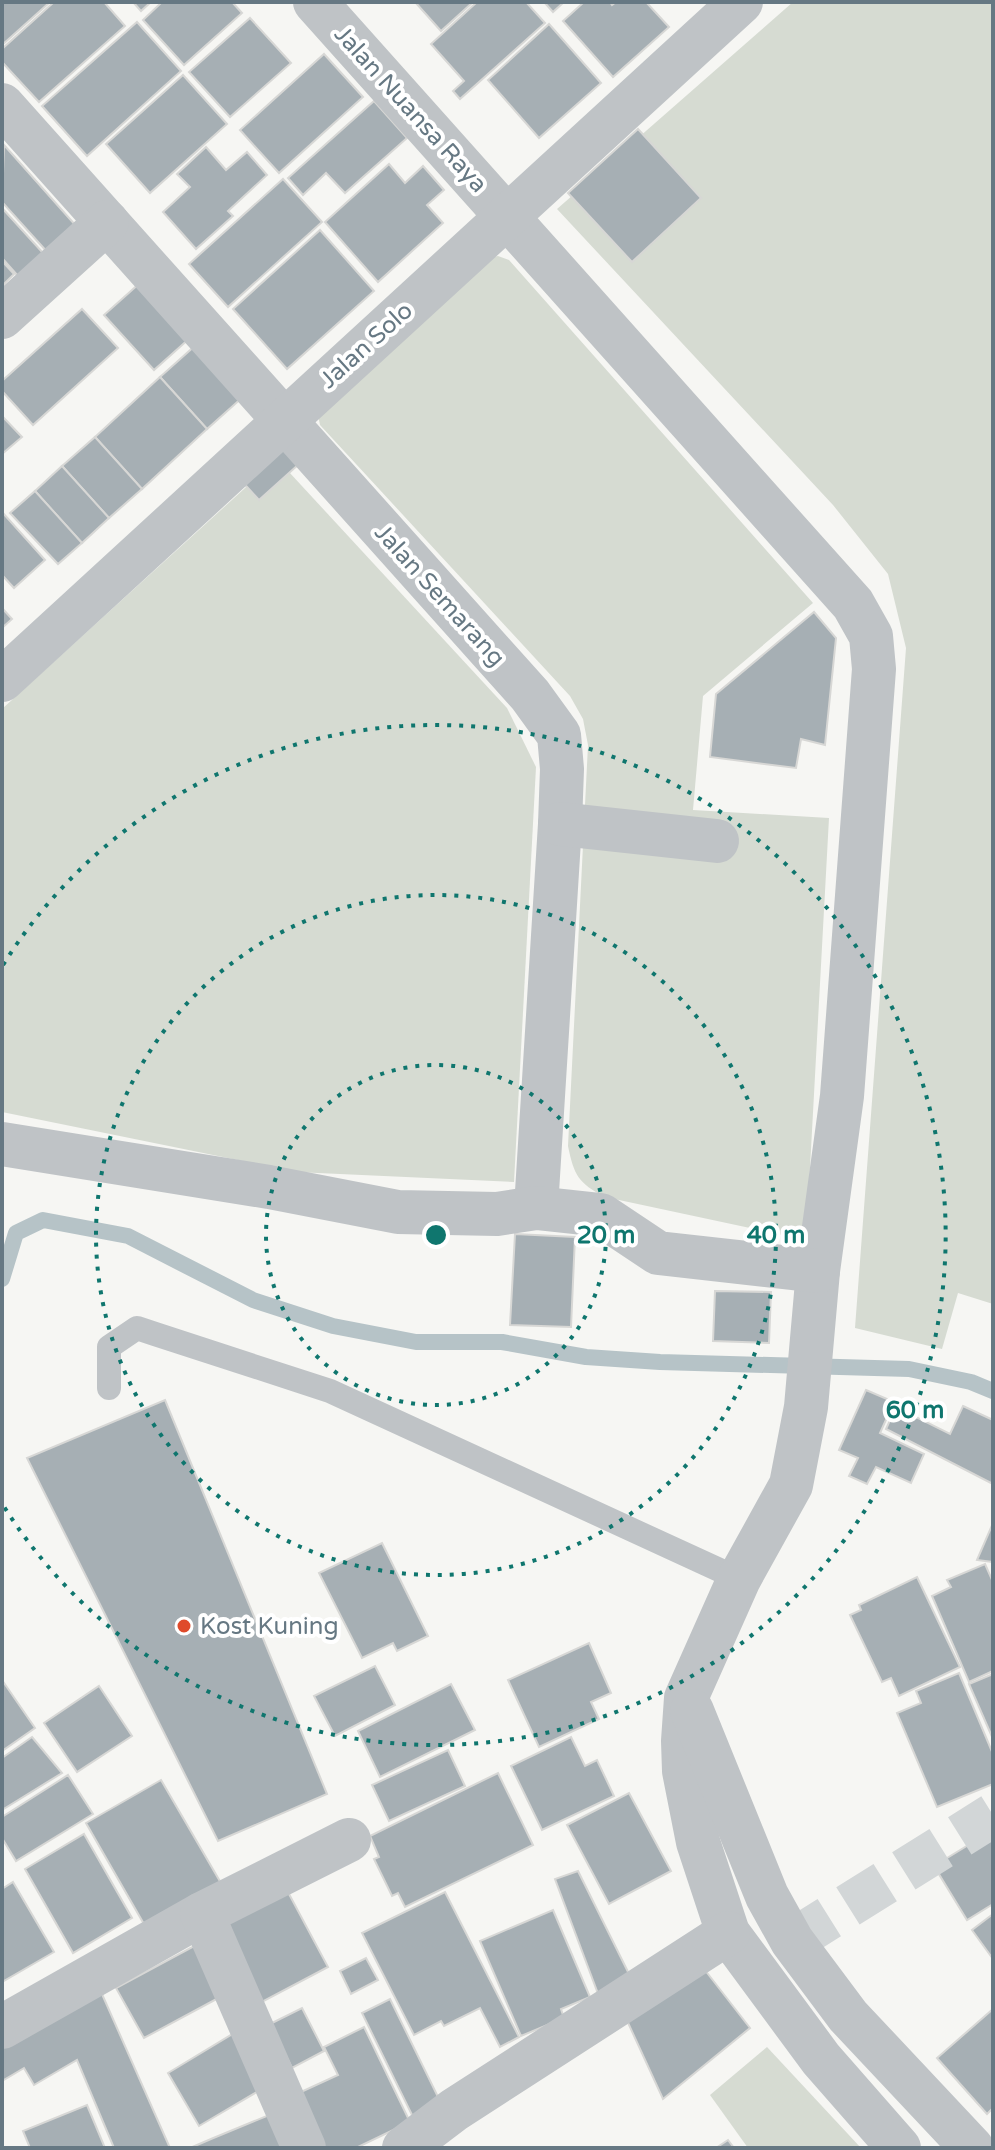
<svg xmlns="http://www.w3.org/2000/svg" width="995" height="2150" viewBox="0 0 995 2150" font-family="'Varela Round',sans-serif">
<style>
.green{fill:#d6dbd2}
.lines{fill:none;stroke-linecap:round;stroke-linejoin:round}
.stream{stroke:#b6c3c7;stroke-width:16}
.building{fill:#a6afb4;stroke:#d7d7d5;stroke-width:2}
.street-tunnel{stroke:#d2d6d7;stroke-width:44;stroke-dasharray:44 22;stroke-linecap:butt}
.lane{stroke:#bfc3c6;stroke-width:24}
.street{stroke:#bfc3c6;stroke-width:44}
.ring{fill:none;stroke:#0f766e;stroke-width:4;stroke-dasharray:4 8}
.poi-dot{fill:#df4a2a;stroke:#fff;stroke-width:3}
.labels{text-anchor:middle;stroke-width:8;stroke-linejoin:round;paint-order:stroke}
.street-label{font-size:24px;fill:#667883;stroke:#fff}
.poi-label{font-size:24px;fill:#667883;stroke:#fff;text-anchor:start}
.centre{fill:#0f766e;stroke:#fff;stroke-width:4}
.ring-label{font-size:24px;text-anchor:middle;font-weight:bold;fill:#0f766e;stroke:#fff;stroke-width:8;stroke-linejoin:round;paint-order:stroke}
</style>
<rect width="100%" height="100%" fill="#f6f6f3"/>
<g class="green">
<path d="M793 2H993V1304L958 1293 942 1349 855 1328 906 648 888 574 833 505 557 209Z"/>
<path d="M498 256 509 260 813 603 703 696 693 810 829 818 807 1223 787 1236 605 1197C578 1183 574 1175 568 1146L588 745 583 719 570 696 320 425 318 415 485 259Z"/>
<path d="M277 459 507 708 536 767 514 1182 296 1172 2 1112V709Z"/>
<path d="M767 2047 861 2148H748L710 2095Z"/>
</g>
<g class="lines">
<path class="stream" d="M2 1279 16 1233 43 1220 128 1236 253 1300 333 1326 416 1342H502L586 1357 660 1362 909 1369 971 1382 993 1391"/>
</g>
<g class="building">
<path d="M2 2H50L2 45Z"/>
<path d="M54 2H104L125 26 39 102 2 62V49Z"/>
<path d="M133 2H151L141 11Z"/>
<path d="M162 2H232L242 13 184 65 143 20Z"/>
<path d="M415 2H473L441 31Z"/>
<path d="M477 2H526L545 23 460 99 453 91 464 81 431 44Z"/>
<path d="M544 2H564L553 12Z"/>
<path d="M584 2H610L612 5 616 2H646L669 27 613 77 563 21Z"/>
<path d="M250 18 291 63 230 117 189 72Z"/>
<path d="M137 22 181 71 87 156 42 106Z"/>
<path d="M549 24 601 83 539 138 488 80Z"/>
<path d="M324 54 363 97 279 173 240 130Z"/>
<path d="M183 75 227 124 150 193 106 144Z"/>
<path d="M374 101 407 138 345 193 326 173 303 195 288 178Z"/>
<path d="M638 129 701 198 632 262 568 193Z"/>
<path d="M4 145 77 227 49 254 2 202Z"/>
<path d="M206 147 226 170 247 152 267 175 228 211 233 216 196 249 163 212 190 187 177 174Z"/>
<path d="M389 164 405 183 423 166 444 190 427 205 443 223 378 282 325 222Z"/>
<path d="M283 179 322 222 228 307 189 264Z"/>
<path d="M2 208 43 253 18 276 2 258Z"/>
<path d="M320 230 374 291 287 369 233 309Z"/>
<path d="M2 261 14 274 2 286Z"/>
<path d="M150 274 200 329 154 370 104 315Z"/>
<path d="M82 309 118 348 33 425 2 391V381Z"/>
<path d="M197 344 244 396 207 429 160 377Z"/>
<path d="M160 377 207 429 142 489 95 437Z"/>
<path d="M2 416 22 437 2 454Z"/>
<path d="M95 437 142 489 109 518 62 466Z"/>
<path d="M277 441 299 464 259 500 238 477Z"/>
<path d="M62 466 109 518 82 543 35 491Z"/>
<path d="M35 491 82 543 58 564 10 513Z"/>
<path d="M2 512 45 560 14 588 2 575Z"/>
<path d="M2 608 12 619 2 628Z"/>
<path d="M814 612 836 638 825 745 801 739 796 768 710 757 716 694Z"/>
<path d="M515 1234 575 1237 571 1327 510 1325Z"/>
<path d="M715 1291 771 1292 769 1343 713 1341Z"/>
<path d="M866 1390 894 1402 880 1433 924 1454 911 1483 876 1467 867 1484 849 1476 858 1458 839 1450Z"/>
<path d="M165 1400 327 1794 218 1841 27 1458Z"/>
<path d="M963 1406 993 1420V1484L886 1429 896 1407 950 1434Z"/>
<path d="M993 1523V1562L977 1560Z"/>
<path d="M382 1543 428 1636 397 1651 393 1643 362 1658 319 1573Z"/>
<path d="M985 1564 993 1582V1671L969 1682 932 1596 951 1587 947 1580Z"/>
<path d="M917 1577 960 1667 899 1696 891 1678 882 1682 850 1615 861 1610 859 1605Z"/>
<path d="M589 1643 611 1693 591 1702 599 1719 539 1747 508 1680Z"/>
<path d="M375 1666 395 1705 335 1736 314 1696Z"/>
<path d="M959 1673 993 1754V1784L937 1807 897 1713 921 1703 916 1691Z"/>
<path d="M993 1674V1739L969 1684Z"/>
<path d="M2 1680 35 1728 2 1751Z"/>
<path d="M451 1684 475 1730 380 1777 358 1731Z"/>
<path d="M99 1686 132 1736 77 1772 44 1723Z"/>
<path d="M32 1737 62 1773 2 1810V1758Z"/>
<path d="M571 1737 585 1766 597 1760 614 1796 542 1830 511 1766Z"/>
<path d="M448 1750 465 1786 389 1821 372 1785Z"/>
<path d="M498 1773 533 1845 405 1907 398 1893 392 1896 374 1859 379 1857 370 1836Z"/>
<path d="M68 1775 93 1814 16 1861 2 1838V1817Z"/>
<path d="M161 1780 225 1890 152 1938 86 1823Z"/>
<path d="M629 1793 671 1871 609 1904 567 1825Z"/>
<path d="M993 1830V1904L967 1920 934 1866Z"/>
<path d="M84 1834 132 1918 73 1953 25 1869Z"/>
<path d="M578 1871 635 1986 600 1999 555 1879Z"/>
<path d="M281 1879 328 1967 260 2003 213 1915Z"/>
<path d="M13 1882 54 1952 2 1982V1889Z"/>
<path d="M445 1892 519 2037 500 2047 480 2008 444 2026 441 2021 414 2035 362 1933Z"/>
<path d="M553 1910 590 1997 561 2009 564 2018 521 2036 480 1941Z"/>
<path d="M993 1914V1959L972 1930Z"/>
<path d="M196 1945 224 1995 144 2038 116 1988Z"/>
<path d="M366 1958 378 1980 351 1994 340 1971Z"/>
<path d="M701 1965 750 2028 663 2099 624 2014Z"/>
<path d="M98 1985 170 2148H114L77 2060 34 2085 24 2068 2 2081V2043Z"/>
<path d="M390 1999 441 2103 413 2117 362 2013Z"/>
<path d="M302 2008 324 2051 292 2068 270 2024Z"/>
<path d="M993 2009V2108L987 2114 937 2058Z"/>
<path d="M244 2027 262 2089 199 2126 168 2073Z"/>
<path d="M364 2027 410 2122 356 2148H314L290 2097 338 2075 324 2047Z"/>
<path d="M87 2105 105 2148H30L23 2131Z"/>
<path d="M274 2113 289 2148H190L211 2139Z"/>
<path d="M728 2140 734 2148H716Z"/>
</g>
<g class="lines">
<path class="street-tunnel" d="M792 1941 993 1815"/>
<path class="lane" d="M109 1388V1347L137 1328 155 1334 330 1391 739 1579"/>
<g class="street">
<path d="M315 2 853 604 871 636 874 669 842 1096 818 1271 806 1407 791 1485 739 1579 686 1698 683 1741 684 1771 698 1842 728 1933 821 2059 899 2148"/>
<path d="M2 105 530 695 559 735 562 769 560 824 536 1208"/>
<path d="M2 317 107 222"/>
<path d="M2 680 741 2"/>
<path d="M560 824 717 841"/>
<path d="M2 1144 269 1187 398 1212 497 1214 536 1208 601 1215 658 1253 818 1271"/>
<path d="M692 1711 767 1896 792 1941 848 2016 972 2148"/>
<path d="M2 2027 202 1914"/>
<path d="M304 2148 202 1914 349 1840"/>
<path d="M404 2148 454 2110 728 1933"/>
</g>
</g>
<g class="ring">
<circle cx="436" cy="1235" r="170"/>
<circle cx="436" cy="1235" r="340"/>
<path d="M3 965A510 510 0 1 1 3 1505"/>
</g>
<circle class="poi-dot" cx="184" cy="1626" r="8"/>
<g class="labels">
<g class="street-label">
<text transform="translate(411 109) rotate(48)" y="8">Jalan Nuansa Raya</text>
<text transform="translate(366 345) rotate(-42)" y="8">Jalan Solo</text>
<text transform="translate(440 595) rotate(48)" y="8">Jalan Semarang</text>
</g>
<g class="poi-label">
<text x="200" y="1634">Kost Kuning</text>
</g>
</g>
<circle cx="436" cy="1235" r="12" class="centre"/>
<g class="ring-label">
<text x="606" y="1243">20 m</text>
<text x="776" y="1243">40 m</text>
<text x="915" y="1418">60 m</text>
</g>
<rect width="995" height="2150" fill="none" stroke="#667883" stroke-width="8"/>
</svg>
